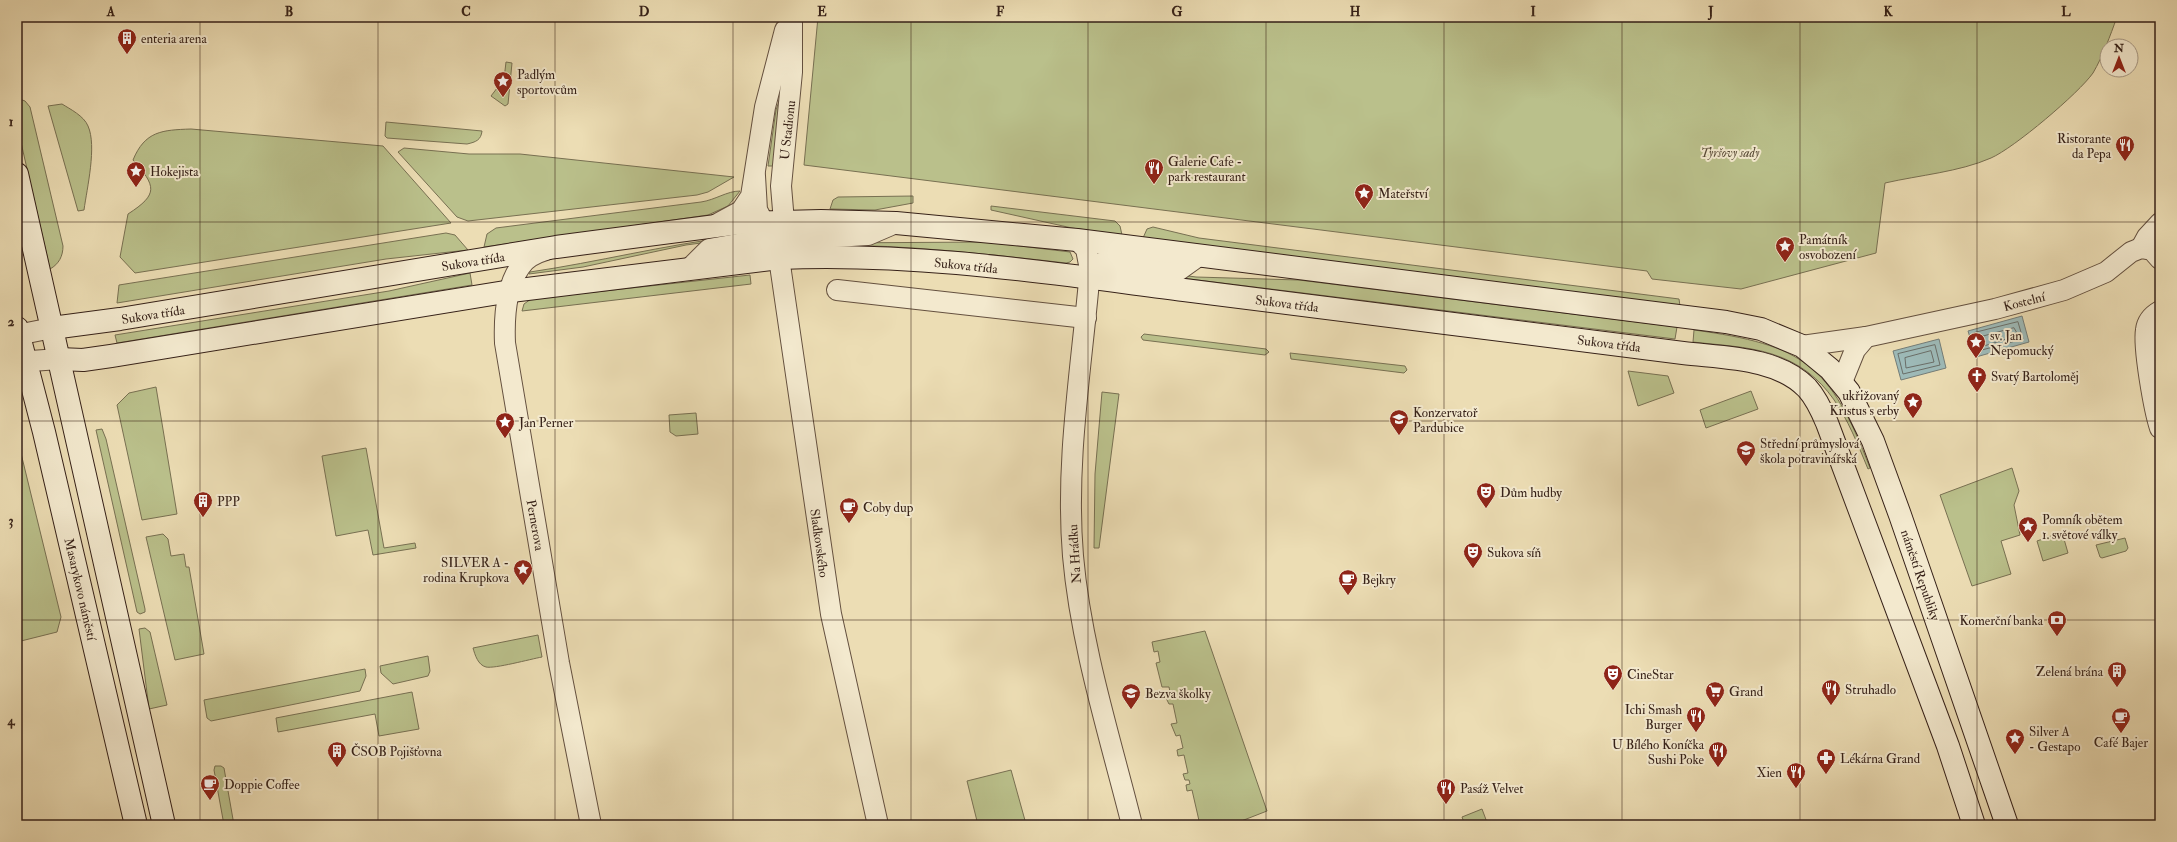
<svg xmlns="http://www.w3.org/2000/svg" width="2177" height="842" viewBox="0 0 2177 842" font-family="'IM FELL Double Pica',serif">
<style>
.green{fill:#bac08b;stroke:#787052}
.water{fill:#9dbab8;stroke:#747d78}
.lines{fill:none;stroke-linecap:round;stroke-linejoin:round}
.shore{stroke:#6a6e68;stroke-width:1}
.street-casing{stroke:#64503f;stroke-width:22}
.secondary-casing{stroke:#362118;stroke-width:24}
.street{stroke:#f3e9ce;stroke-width:20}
.secondary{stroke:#f3e9ce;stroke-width:22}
.grid{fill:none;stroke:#362118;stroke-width:1;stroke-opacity:0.55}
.labels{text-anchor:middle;stroke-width:4;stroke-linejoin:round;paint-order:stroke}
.poi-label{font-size:13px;fill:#362118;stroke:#f3e9ce;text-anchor:start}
.street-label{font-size:13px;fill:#362118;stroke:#f3e9ce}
.park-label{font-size:13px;font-style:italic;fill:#574935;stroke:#f3e9ce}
.neatline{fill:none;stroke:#362118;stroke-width:1.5}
.grid-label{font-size:13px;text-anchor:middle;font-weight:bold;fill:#362118}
</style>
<rect width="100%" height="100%" fill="#ecddb4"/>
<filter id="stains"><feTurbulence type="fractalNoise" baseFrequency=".005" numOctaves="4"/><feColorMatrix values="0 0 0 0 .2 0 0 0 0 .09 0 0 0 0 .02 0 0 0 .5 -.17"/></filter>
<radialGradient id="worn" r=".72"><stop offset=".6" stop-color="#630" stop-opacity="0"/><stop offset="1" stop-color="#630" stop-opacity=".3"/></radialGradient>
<g class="green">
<path d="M818 17H2117C2110 36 2103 56 2093 73 2079 93 2014 148 1991 158 1959 172 1920 175 1885 183L1876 253 1741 289 1652 279 1647 271 804 165Z"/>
<path d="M506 62 512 63 508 104 505 106 491 96 504 79Z"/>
<path d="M17 98 25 101 30 107 63 246C63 256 59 264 50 269L17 125Z"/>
<path d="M780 98 778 166H768L776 110Z"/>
<path d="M62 104C70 109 84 116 88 126 97 146 87 188 84 210L78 211 48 106Z"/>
<path d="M386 122 482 131C481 140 476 142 467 144L387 138 385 136Z"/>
<path d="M191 129 383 146 451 223 135 273 120 257 128 214C159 194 156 186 133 160 145 131 162 130 191 129Z"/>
<path d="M404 148 469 154H520L734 177 708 192 697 195 468 221 457 217 398 152Z"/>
<path d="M740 191 728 206 708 215 484 247 487 234 496 228 701 202C715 200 727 191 740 191Z"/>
<path d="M913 196V203L875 210 830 209 833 200 838 197Z"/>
<path d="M991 206 1115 221 1120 226 1122 235 1072 228 991 210Z"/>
<path d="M1153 227 1199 238 1679 299 1680 306 1143 238 1147 229Z"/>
<path d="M446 233 455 235 468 250 386 259 117 303 119 285Z"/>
<path d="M731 237V239L686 245 583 267 529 274 530 272C598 262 664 245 731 237Z"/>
<path d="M986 242 1070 252 1073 259 1070 262 1066 263C987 254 908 245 828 245V243Z"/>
<path d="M1143 270 1196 277 1299 280 1677 327 1675 339 1141 273Z"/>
<path d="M470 273 472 285 117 343 115 335 389 291Z"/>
<path d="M750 275 751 284 522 311 524 304 531 299Z"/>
<path d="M1694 330C1804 345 1830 364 1870 468L1868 469C1847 418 1829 372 1772 354 1747 346 1718 345 1693 342Z"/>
<path d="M1144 334 1266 349 1269 352 1265 355 1143 340 1141 337Z"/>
<path d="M1290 353 1405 366 1407 370 1404 373 1291 359Z"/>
<path d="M1628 371 1668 376 1674 393 1638 406Z"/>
<path d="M156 387 177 514 142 520 117 405 129 393Z"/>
<path d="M1751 391 1758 409 1706 428 1700 410Z"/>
<path d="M1102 392 1119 394 1099 548H1094L1095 474Z"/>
<path d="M696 413 698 434 676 436 670 432 669 415Z"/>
<path d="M102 429 106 439 145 609V612L140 614 137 612 96 430Z"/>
<path d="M17 437 61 617 57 632 17 642Z"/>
<path d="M366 448 384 548 415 543 416 548 373 555 368 530 336 536 322 456Z"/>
<path d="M2012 468 2019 491 2014 505 2020 535 2001 541 2011 574 1972 586 1940 495Z"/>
<path d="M2062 532 2068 553 2043 561 2037 541Z"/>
<path d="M163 534 168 539 171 556 184 554 186 567H189L204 654 175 660 146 537Z"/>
<path d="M2125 538 2128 548 2126 551 2102 558 2100 557 2096 545Z"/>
<path d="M145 628 150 632 167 705 149 709 139 629Z"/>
<path d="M1205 631 1267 811 1231 825H1200L1192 790 1187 791 1186 785 1190 784 1189 780H1185L1183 774 1188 773 1184 755 1178 756 1177 750 1183 748 1180 735 1176 736 1171 724 1177 723 1173 704H1169L1164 694 1170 692 1169 687H1162L1156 663 1160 662 1158 651 1154 652 1152 642Z"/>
<path d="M538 635 542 657C531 659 494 669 486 667 478 665 475 655 473 648Z"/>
<path d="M428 656 430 671 428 676 393 684 381 673 380 666Z"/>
<path d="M365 669 366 676 360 691 211 721 207 718 204 700Z"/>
<path d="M412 692 419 729 379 736 375 714 278 732 276 718Z"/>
<path d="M215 766H221L224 768 234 825H224L214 770Z"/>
<path d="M1011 770 1026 824 978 825 967 781Z"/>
<path d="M1482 809 1488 825H1465L1462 817Z"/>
</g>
<g class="water">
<path d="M2022 316 2029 342 1976 357 1968 331Z"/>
<path d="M1939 339 1946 368 1901 380 1893 351Z"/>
</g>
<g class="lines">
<g class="shore">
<path d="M2018 322 2023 339 1978 351 1974 333Z"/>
<path d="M2014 328 2017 333 2016 336 1984 346 1981 345V337Z"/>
<path d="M1935 345 1940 365 1903 374 1898 354Z"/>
<path d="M1931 351 1934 362 1906 368 1905 358Z"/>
</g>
<defs>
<g id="street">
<path d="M755 176 757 210 775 244 779 258 831 614 878 825"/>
<path d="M717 224 741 211 751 196 765 107 785 30"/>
<path d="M1077 240 1086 249 1090 270C1082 365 1065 461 1073 556 1081 647 1110 737 1132 825"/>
<path d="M2141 248 2147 237 2160 223"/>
<path d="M546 250C536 253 526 257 520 267 506 287 504 319 505 343L559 663 591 825"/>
<path d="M779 258 782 247 789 242 801 239 868 235 896 223"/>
<path d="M689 269 709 249 766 239 777 234 784 222 781 186 792 72V17"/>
<path d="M1090 278 1092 267C1107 255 1160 268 1179 270L1200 255"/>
<path d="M837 290 1086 318"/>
<path d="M2160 311C2153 315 2147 321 2146 330 2143 347 2154 410 2160 428"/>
<path d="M17 335 52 328"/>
<path d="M1802 346 1866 337 1995 309 2064 290 2106 272 2131 252 2141 248 2152 250 2160 259"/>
<path d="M17 362 59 359"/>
<path d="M1842 382 1855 350 1866 337"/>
</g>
<g id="secondary">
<path d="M17 174 164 825"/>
<path d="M17 328 44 432 136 825"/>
<path d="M52 328 120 319 556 247 739 223 821 221 896 223 1077 240 1726 322 1761 329 1802 346 1830 369 1849 392 1873 441 1900 515 2007 825"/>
<path d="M59 359 83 360 111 356 511 291 779 258C915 252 1050 273 1184 290 1350 311 1517 332 1683 353 1724 358 1777 357 1807 388 1816 398 1822 411 1827 423L1948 746 1974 825"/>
</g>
</defs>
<use href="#street" class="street-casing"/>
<use href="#secondary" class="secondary-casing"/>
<use href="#street" class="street"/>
<use href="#secondary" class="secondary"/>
</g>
<path class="grid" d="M200 17V825M378 17V825M555 17V825M733 17V825M911 17V825M1088 17V825M1266 17V825M1444 17V825M1622 17V825M1800 17V825M1977 17V825M17 222H2160M17 421H2160M17 620H2160"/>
<defs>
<symbol id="building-pin" viewBox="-11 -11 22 30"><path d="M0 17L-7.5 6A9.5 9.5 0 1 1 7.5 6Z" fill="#8f2418" stroke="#f3e9ce"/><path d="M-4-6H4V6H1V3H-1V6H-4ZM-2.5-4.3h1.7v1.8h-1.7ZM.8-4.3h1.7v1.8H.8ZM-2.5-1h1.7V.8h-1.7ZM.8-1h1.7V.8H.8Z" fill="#fff"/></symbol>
<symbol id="sight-pin" viewBox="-11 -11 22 30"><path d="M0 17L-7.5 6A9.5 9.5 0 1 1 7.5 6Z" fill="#8f2418" stroke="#f3e9ce"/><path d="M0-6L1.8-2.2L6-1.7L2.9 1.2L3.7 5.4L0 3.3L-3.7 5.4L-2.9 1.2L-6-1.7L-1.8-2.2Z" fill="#fff"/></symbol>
<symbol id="restaurant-pin" viewBox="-11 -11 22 30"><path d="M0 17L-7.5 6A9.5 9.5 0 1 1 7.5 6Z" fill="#8f2418" stroke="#f3e9ce"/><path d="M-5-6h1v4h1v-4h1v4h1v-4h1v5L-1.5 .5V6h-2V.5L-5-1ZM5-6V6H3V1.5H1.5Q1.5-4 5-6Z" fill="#fff"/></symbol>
<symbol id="church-pin" viewBox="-11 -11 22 30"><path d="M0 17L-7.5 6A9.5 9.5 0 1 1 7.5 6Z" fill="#8f2418" stroke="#f3e9ce"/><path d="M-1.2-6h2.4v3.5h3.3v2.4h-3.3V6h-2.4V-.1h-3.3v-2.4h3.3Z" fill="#fff"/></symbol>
<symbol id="school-pin" viewBox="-11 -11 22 30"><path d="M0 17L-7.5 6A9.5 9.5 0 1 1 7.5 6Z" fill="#8f2418" stroke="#f3e9ce"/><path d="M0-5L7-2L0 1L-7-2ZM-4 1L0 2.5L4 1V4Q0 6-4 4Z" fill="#fff"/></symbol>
<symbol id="theatre-pin" viewBox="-11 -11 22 30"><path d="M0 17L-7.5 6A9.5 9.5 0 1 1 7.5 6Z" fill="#8f2418" stroke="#f3e9ce"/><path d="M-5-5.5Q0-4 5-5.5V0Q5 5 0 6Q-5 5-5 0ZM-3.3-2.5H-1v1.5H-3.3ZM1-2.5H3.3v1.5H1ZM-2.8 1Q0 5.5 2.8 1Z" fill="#fff"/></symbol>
<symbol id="cafe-pin" viewBox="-11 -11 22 30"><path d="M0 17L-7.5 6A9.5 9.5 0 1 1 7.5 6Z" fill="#8f2418" stroke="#f3e9ce"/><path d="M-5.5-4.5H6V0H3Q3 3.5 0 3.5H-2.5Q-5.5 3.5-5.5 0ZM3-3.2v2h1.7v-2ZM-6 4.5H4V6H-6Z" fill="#fff"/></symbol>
<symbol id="bank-pin" viewBox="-11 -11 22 30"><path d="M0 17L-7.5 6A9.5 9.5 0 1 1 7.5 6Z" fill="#8f2418" stroke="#f3e9ce"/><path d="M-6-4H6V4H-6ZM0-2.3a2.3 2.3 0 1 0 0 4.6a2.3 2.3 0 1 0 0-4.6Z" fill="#fff"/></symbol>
<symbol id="supermarket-pin" viewBox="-11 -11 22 30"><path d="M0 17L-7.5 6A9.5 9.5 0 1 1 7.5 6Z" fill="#8f2418" stroke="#f3e9ce"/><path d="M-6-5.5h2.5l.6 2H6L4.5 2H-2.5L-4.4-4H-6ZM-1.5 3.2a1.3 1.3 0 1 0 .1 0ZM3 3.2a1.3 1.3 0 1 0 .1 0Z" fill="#fff"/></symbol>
<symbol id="pharmacy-pin" viewBox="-11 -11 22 30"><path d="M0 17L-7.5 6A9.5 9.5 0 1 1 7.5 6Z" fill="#8f2418" stroke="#f3e9ce"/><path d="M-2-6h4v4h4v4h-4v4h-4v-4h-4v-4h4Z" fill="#fff"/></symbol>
</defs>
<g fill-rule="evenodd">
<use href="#building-pin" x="116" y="27" width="22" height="30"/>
<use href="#sight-pin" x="492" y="70" width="22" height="30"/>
<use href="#restaurant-pin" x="2114" y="134" width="22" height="30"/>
<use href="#restaurant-pin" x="1143" y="157" width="22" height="30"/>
<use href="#sight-pin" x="125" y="160" width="22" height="30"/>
<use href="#sight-pin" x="1353" y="182" width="22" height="30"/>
<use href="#sight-pin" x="1774" y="235" width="22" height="30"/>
<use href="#sight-pin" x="1965" y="331" width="22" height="30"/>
<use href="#church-pin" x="1966" y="365" width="22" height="30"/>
<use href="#sight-pin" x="1902" y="391" width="22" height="30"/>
<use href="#school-pin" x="1388" y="408" width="22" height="30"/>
<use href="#sight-pin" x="494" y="411" width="22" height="30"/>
<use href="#school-pin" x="1735" y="439" width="22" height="30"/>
<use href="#theatre-pin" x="1475" y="481" width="22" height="30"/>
<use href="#building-pin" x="192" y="490" width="22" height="30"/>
<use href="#cafe-pin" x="838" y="496" width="22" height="30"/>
<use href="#sight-pin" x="2017" y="515" width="22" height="30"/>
<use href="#theatre-pin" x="1462" y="541" width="22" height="30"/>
<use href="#sight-pin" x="512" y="558" width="22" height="30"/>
<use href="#cafe-pin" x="1337" y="568" width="22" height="30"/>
<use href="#bank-pin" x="2046" y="609" width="22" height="30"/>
<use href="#building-pin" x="2106" y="660" width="22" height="30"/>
<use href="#theatre-pin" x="1602" y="663" width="22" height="30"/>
<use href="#restaurant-pin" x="1820" y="678" width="22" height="30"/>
<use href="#supermarket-pin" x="1704" y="680" width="22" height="30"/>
<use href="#school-pin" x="1120" y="682" width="22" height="30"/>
<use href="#restaurant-pin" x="1685" y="705" width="22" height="30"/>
<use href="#cafe-pin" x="2110" y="706" width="22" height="30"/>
<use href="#sight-pin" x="2004" y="727" width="22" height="30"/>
<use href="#building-pin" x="326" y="740" width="22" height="30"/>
<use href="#restaurant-pin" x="1707" y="740" width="22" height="30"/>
<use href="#pharmacy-pin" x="1815" y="747" width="22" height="30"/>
<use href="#restaurant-pin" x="1785" y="761" width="22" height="30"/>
<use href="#cafe-pin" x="199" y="773" width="22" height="30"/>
<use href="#restaurant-pin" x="1435" y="777" width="22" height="30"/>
</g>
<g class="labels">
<g class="poi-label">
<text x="141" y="43">enteria arena</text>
<text x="517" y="79">Padlým<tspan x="517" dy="15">sportovcům</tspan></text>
<text x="2111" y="143" text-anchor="end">Ristorante<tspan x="2111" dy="15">da Pepa</tspan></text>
<text x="1168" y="166">Galerie Cafe -<tspan x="1168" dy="15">park restaurant</tspan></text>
<text x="150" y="176">Hokejista</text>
<text x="1378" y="198">Mateřství</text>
<text x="1799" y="244">Památník<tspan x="1799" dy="15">osvobození</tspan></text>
<text x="1990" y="340">sv. Jan<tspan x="1990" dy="15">Nepomucký</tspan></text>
<text x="1991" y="381">Svatý Bartoloměj</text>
<text x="1899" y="400" text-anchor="end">ukřižovaný<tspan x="1899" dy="15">Kristus s erby</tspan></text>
<text x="1413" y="417">Konzervatoř<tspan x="1413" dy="15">Pardubice</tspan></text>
<text x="519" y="427">Jan Perner</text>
<text x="1760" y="448">Střední průmyslová<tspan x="1760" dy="15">škola potravinářská</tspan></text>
<text x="1500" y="497">Dům hudby</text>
<text x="217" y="506">PPP</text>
<text x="863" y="512">Coby dup</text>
<text x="2042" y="524">Pomník obětem<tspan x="2042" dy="15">1. světové války</tspan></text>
<text x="1487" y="557">Sukova síň</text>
<text x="509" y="567" text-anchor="end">SILVER A -<tspan x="509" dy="15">rodina Krupkova</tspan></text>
<text x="1362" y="584">Bejkry</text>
<text x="2043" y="625" text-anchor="end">Komerční banka</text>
<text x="2103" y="676" text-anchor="end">Zelená brána</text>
<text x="1627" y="679">CineStar</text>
<text x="1845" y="694">Struhadlo</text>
<text x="1729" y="696">Grand</text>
<text x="1145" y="698">Bezva školky</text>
<text x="1682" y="714" text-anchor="end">Ichi Smash<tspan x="1682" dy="15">Burger</tspan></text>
<text x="2029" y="736">Silver A<tspan x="2029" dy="15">- Gestapo</tspan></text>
<text x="2121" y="747" text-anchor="middle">Café Bajer</text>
<text x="1704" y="749" text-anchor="end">U Bílého Koníčka<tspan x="1704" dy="15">Sushi Poke</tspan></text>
<text x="351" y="756">ČSOB Pojišťovna</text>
<text x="1840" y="763">Lékárna Grand</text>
<text x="1782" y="777" text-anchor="end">Xien</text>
<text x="224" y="789">Doppie Coffee</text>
<text x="1460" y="793">Pasáž Velvet</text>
</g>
<g class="street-label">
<text transform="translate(787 130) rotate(-84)" y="5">U Stadionu</text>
<text transform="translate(473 261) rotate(-9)" y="5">Sukova třída</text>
<text transform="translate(966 265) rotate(6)" y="5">Sukova třída</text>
<text transform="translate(2024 301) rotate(-15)" y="5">Kostelní</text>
<text transform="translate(1287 303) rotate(7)" y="5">Sukova třída</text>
<text transform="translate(153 314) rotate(-9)" y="5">Sukova třída</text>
<text transform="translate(1609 343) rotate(7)" y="5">Sukova třída</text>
<text transform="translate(536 525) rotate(80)" y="5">Pernerova</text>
<text transform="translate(820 543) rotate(82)" y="5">Sladkovského</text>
<text transform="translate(1074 554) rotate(-94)" y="5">Na Hrádku</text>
<text transform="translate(1921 575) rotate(71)" y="5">náměstí Republiky</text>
<text transform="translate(81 589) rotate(77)" y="5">Masarykovo náměstí</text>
</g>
<g class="park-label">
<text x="1730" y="157">Tyršovy sady</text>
</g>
</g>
<rect width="2177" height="842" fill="none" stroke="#ecddb4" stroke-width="44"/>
<g transform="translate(2119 58)"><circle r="19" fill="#f3e9ce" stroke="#a79985"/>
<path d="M0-3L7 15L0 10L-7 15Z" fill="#8f2418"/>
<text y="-6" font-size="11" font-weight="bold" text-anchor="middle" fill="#362118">N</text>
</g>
<rect x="22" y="22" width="2133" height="798" class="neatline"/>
<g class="grid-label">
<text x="111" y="16">A</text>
<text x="289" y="16">B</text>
<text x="466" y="16">C</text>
<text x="644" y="16">D</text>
<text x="822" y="16">E</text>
<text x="1000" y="16">F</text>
<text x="1177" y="16">G</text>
<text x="1355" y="16">H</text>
<text x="1533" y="16">I</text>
<text x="1711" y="16">J</text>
<text x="1888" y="16">K</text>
<text x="2066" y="16">L</text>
<text x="11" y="126">1</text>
<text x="11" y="326">2</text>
<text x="11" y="525">3</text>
<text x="11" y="725">4</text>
</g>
<rect width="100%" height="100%" filter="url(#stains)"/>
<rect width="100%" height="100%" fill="url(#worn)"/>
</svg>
